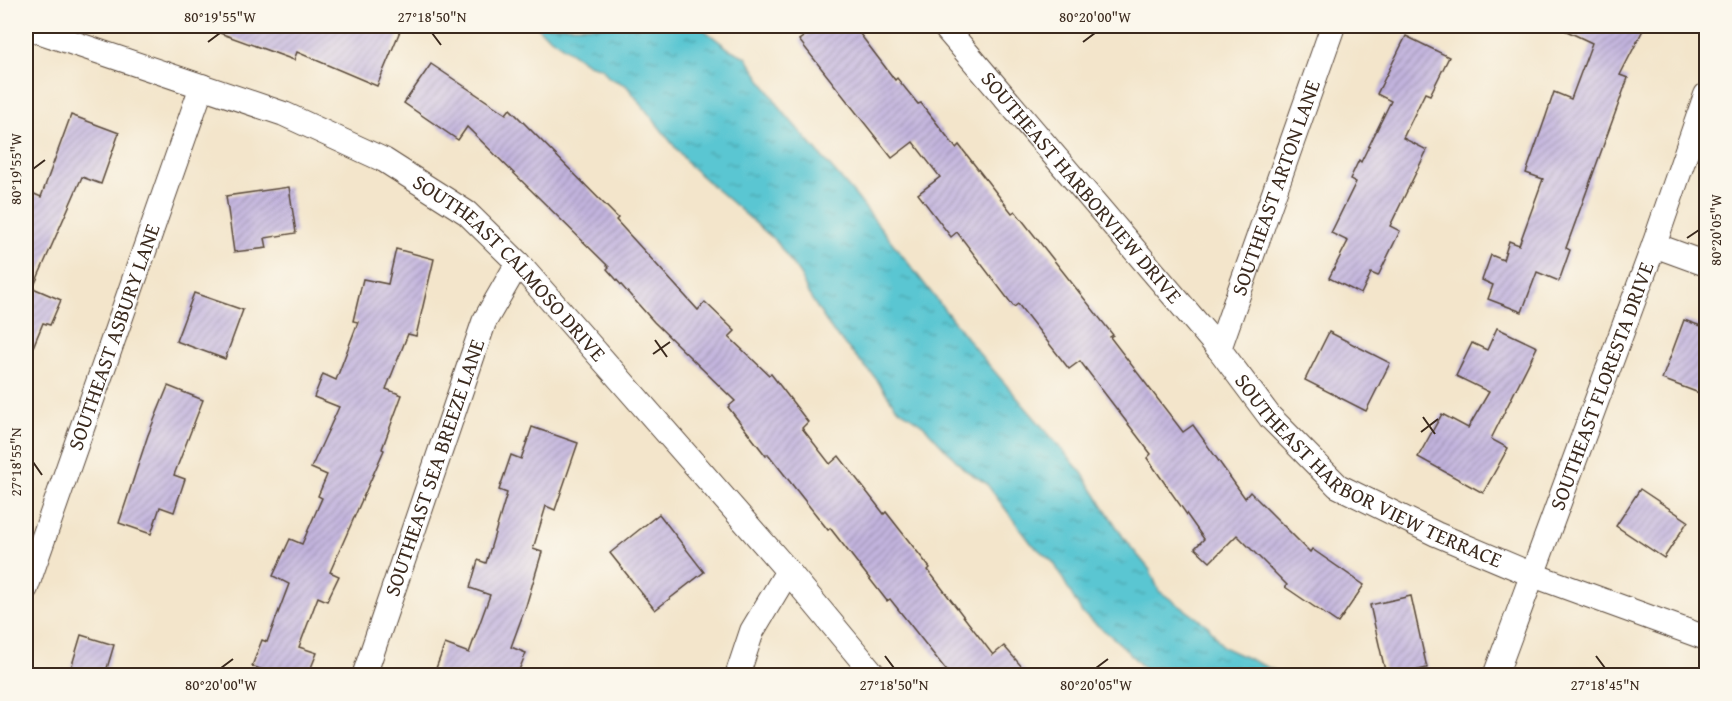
<svg xmlns="http://www.w3.org/2000/svg" width="1732" height="701" viewBox="0 0 1732 701" font-family="'Gentium Book Plus',serif">
<style>
.water{fill:url(#water-ripples);stroke:#4a7878;stroke-width:1.5}
.building{fill:url(#building-hatch)}
.lines{fill:none;stroke-linecap:round;stroke-linejoin:round}
.minor-casing{stroke:#574638;stroke-width:26}
.minor{stroke:#fff;stroke-width:24}
.ticks{fill:none;stroke:#3b2a1e;stroke-width:2}
.labels{text-anchor:middle;stroke-width:6;stroke-linejoin:round;paint-order:stroke}
.street-label{font-size:21px;fill:#3b2a1e;stroke:#fbf7ec}
.neatline{fill:none;stroke:#3b2a1e;stroke-width:2}
.ticks-label{font-size:15px;text-anchor:middle;fill:#3b2a1e}
</style>
<defs>
<pattern id="water-ripples" width="26" height="14" patternUnits="userSpaceOnUse" patternTransform="scale(1.5)"><rect width="26" height="14" fill="#5ac6d2"/><path d="M2 4q2-2 4 0t4 0M15 11q2-2 4 0t4 0" fill="none" stroke="#4ca1aa"/></pattern>
<pattern id="building-hatch" width="6" height="6" patternUnits="userSpaceOnUse" patternTransform="scale(1.5)"><rect width="6" height="6" fill="#c2b4de"/><path d="M-1 1l2-2M0 6l6-6M5 7l2-2" fill="none" stroke="#9f93b3"/></pattern>
</defs>
<rect width="100%" height="100%" fill="#fbf7ec"/>
<filter id="ink" filterUnits="userSpaceOnUse"><feTurbulence type="fractalNoise" baseFrequency=".0167" numOctaves="2"/><feDisplacementMap in="SourceGraphic" scale="12" xChannelSelector="R" yChannelSelector="G"/><feConvolveMatrix kernelMatrix="1 2 1 2 8 2 1 2 1" color-interpolation-filters="sRGB"/></filter>
<filter id="wash" filterUnits="userSpaceOnUse"><feTurbulence type="fractalNoise" baseFrequency=".008" numOctaves="4" result="noise"/><feDisplacementMap in="SourceGraphic" scale="24" xChannelSelector="R" yChannelSelector="G"/><feGaussianBlur stdDeviation="1.35" result="paint"/><feColorMatrix in="noise" values="0 0 0 0 0 0 0 0 0 0 0 0 0 0 0 0 0 1.4 0 .05"/><feComposite in="paint" operator="in"/></filter>
<g filter="url(#wash)">
<rect width="100%" height="100%" fill="#f3e5cb"/>
<path class="water" d="M537 26H699L729 49 746 57 783 112 855 195 976 350 1082 473 1125 540 1150 570 1159 591 1208 626 1223 647 1284 675H1151L1116 640 1082 613 1054 563 1031 543 986 483 965 470 923 425 896 407 874 376 833 332 807 292 801 276 776 241 690 166 626 85 609 78 602 68 588 64 541 31Z"/>
<g id="blocks">
<g class="building">
<path d="M207 26H386L400 31 377 86 297 52 294 60 206 28Z"/>
<path d="M819 26H854L895 80 897 78 918 104 921 103 956 148 959 145 1012 213 1015 211 1113 335 1110 337 1183 432 1193 425 1245 498 1250 492 1310 552 1312 549 1364 585 1338 623 1285 587 1287 585 1237 535 1210 562 1195 548 1204 539 1147 458 1151 454 1080 361 1069 369 1018 304 1014 307 957 232 951 237 918 194 940 177 913 142 892 158 799 40Z"/>
<path d="M1556 26H1645L1620 75 1628 78 1566 248 1570 250 1559 281 1537 272 1522 312 1488 299 1493 285 1482 280 1491 255 1503 260 1509 241 1519 245 1543 179 1526 173 1546 116 1554 92 1571 99 1592 43Z"/>
<path d="M1406 36 1449 57 1430 95 1425 93 1403 138 1427 150 1390 226 1400 231 1378 276 1371 273 1361 294 1329 278 1348 241 1331 233 1356 182 1350 179 1359 160 1361 162 1391 101 1377 94Z"/>
<path d="M431 64 506 114 510 109 618 218 616 220 698 310 705 302 735 331 729 337 769 375 771 374 808 422 802 428 830 464 839 456 884 514 886 512 930 568 928 570 993 655 1004 646 1029 675H950L890 599 887 601 830 528 828 530 768 454 766 456 728 407 735 401 654 322 607 269 609 267 467 127 458 140 404 103Z"/>
<path d="M71 115 119 133 101 184 82 177 33 288 61 300 50 325 43 323 26 364V203L30 192 41 197Z"/>
<path d="M289 187 296 233 265 238 267 248 234 252 226 196Z"/>
<path d="M396 249 434 259 416 336 408 334 386 389 402 395 382 449 384 450 330 572 339 576 327 601 318 597 299 647 317 653 308 675H276L252 666 262 640 267 642 289 584 273 576 290 539 302 544 322 498 318 496 327 475 311 468 339 407 314 397 323 374 336 380 358 322 353 321 363 279 388 284Z"/>
<path d="M194 293 243 310 225 359 176 341Z"/>
<path d="M1684 320 1707 328V373L1699 393 1662 379Z"/>
<path d="M1497 328 1537 347 1491 439 1508 448 1483 493 1418 457 1442 414 1468 428 1489 392 1456 376 1472 343 1487 350Z"/>
<path d="M1329 332 1390 363 1366 411 1305 380Z"/>
<path d="M168 386 203 400 174 475 185 479 174 512 160 507 151 534 119 523 148 435Z"/>
<path d="M532 427 578 443 555 510 546 506 533 549 542 552 526 606 511 647 526 653 517 675H446L435 671 445 644 469 653 490 595 470 588 478 560 486 563 507 493 499 490 511 455 521 459Z"/>
<path d="M1640 489 1688 521 1664 558 1616 526Z"/>
<path d="M659 514 704 572 655 610 610 553Z"/>
<path d="M1411 596 1427 668 1397 675H1386L1370 605Z"/>
<path d="M81 635 114 645 105 675H69Z"/>
</g>
</g>
</g>
<g filter="url(#ink)">
<use href="#blocks" fill-opacity="0" stroke="#574638" stroke-width="1.5"/>
<g class="lines">
<defs>
<g id="minor">
<path id="s1" d="M944 26 1219 349 1270 417 1338 486 1436 534 1533 575 1706 638"/>
<path id="s2" d="M26 27 284 114 384 160 467 213 518 263 788 571 875 676"/>
<path d="M1654 245 1706 264"/>
<path id="s3" d="M1219 349 1333 26"/>
<path id="s4" d="M26 588 202 86"/>
<path id="s5" d="M364 676 484 322 518 263"/>
<path d="M737 676 752 631 788 571"/>
<path id="s6" d="M1495 676 1654 245 1706 95"/>
</g>
</defs>
<use href="#minor" class="minor-casing"/>
<use href="#minor" class="minor"/>
</g>
</g>
<path class="ticks" d="M432 33 441 45M208 42 220 33M1083 42 1095 33M33 169 45 160M1687 238 1699 230M655 340 667 357M653 354 670 342M1423 417 1435 434M1421 432 1438 419M33 462 42 475M885 656 894 668M1596 656 1605 668M221 668 233 659M1096 668 1108 659"/>
<g class="labels">
<g class="street-label">
<text dy="7" stroke="none"><textPath href="#s1" startOffset="212">SOUTHEAST HARBORVIEW DRIVE</textPath></text>
<text dy="7" stroke="none"><textPath href="#s3" startOffset="171">SOUTHEAST ARTON LANE</textPath></text>
<text dy="7" stroke="none"><textPath href="#s2" startOffset="549">SOUTHEAST CALMOSO DRIVE</textPath></text>
<text dy="7" stroke="none"><textPath href="#s4" startOffset="266">SOUTHEAST ASBURY LANE</textPath></text>
<text dy="7" stroke="none"><textPath href="#s6" startOffset="309">SOUTHEAST FLORESTA DRIVE</textPath></text>
<text dy="7" stroke="none"><textPath href="#s5" startOffset="220">SOUTHEAST SEA BREEZE LANE</textPath></text>
<text dy="7" stroke="none"><textPath href="#s1" startOffset="622">SOUTHEAST HARBOR VIEW TERRACE</textPath></text>
</g>
</g>
<rect width="1732" height="701" fill="none" stroke="#fbf7ec" stroke-width="66"/>
<rect x="33" y="33" width="1666" height="635" class="neatline"/>
<g class="ticks-label">
<text x="220" y="22">80°19'55"W</text>
<text x="432" y="22">27°18'50"N</text>
<text x="1095" y="22">80°20'00"W</text>
<text transform="translate(16 169) rotate(-90)" y="5">80°19'55"W</text>
<text transform="translate(1716 230) rotate(-90)" y="5">80°20'05"W</text>
<text transform="translate(16 462) rotate(-90)" y="5">27°18'55"N</text>
<text x="221" y="690">80°20'00"W</text>
<text x="894" y="690">27°18'50"N</text>
<text x="1096" y="690">80°20'05"W</text>
<text x="1605" y="690">27°18'45"N</text>
</g>
</svg>
